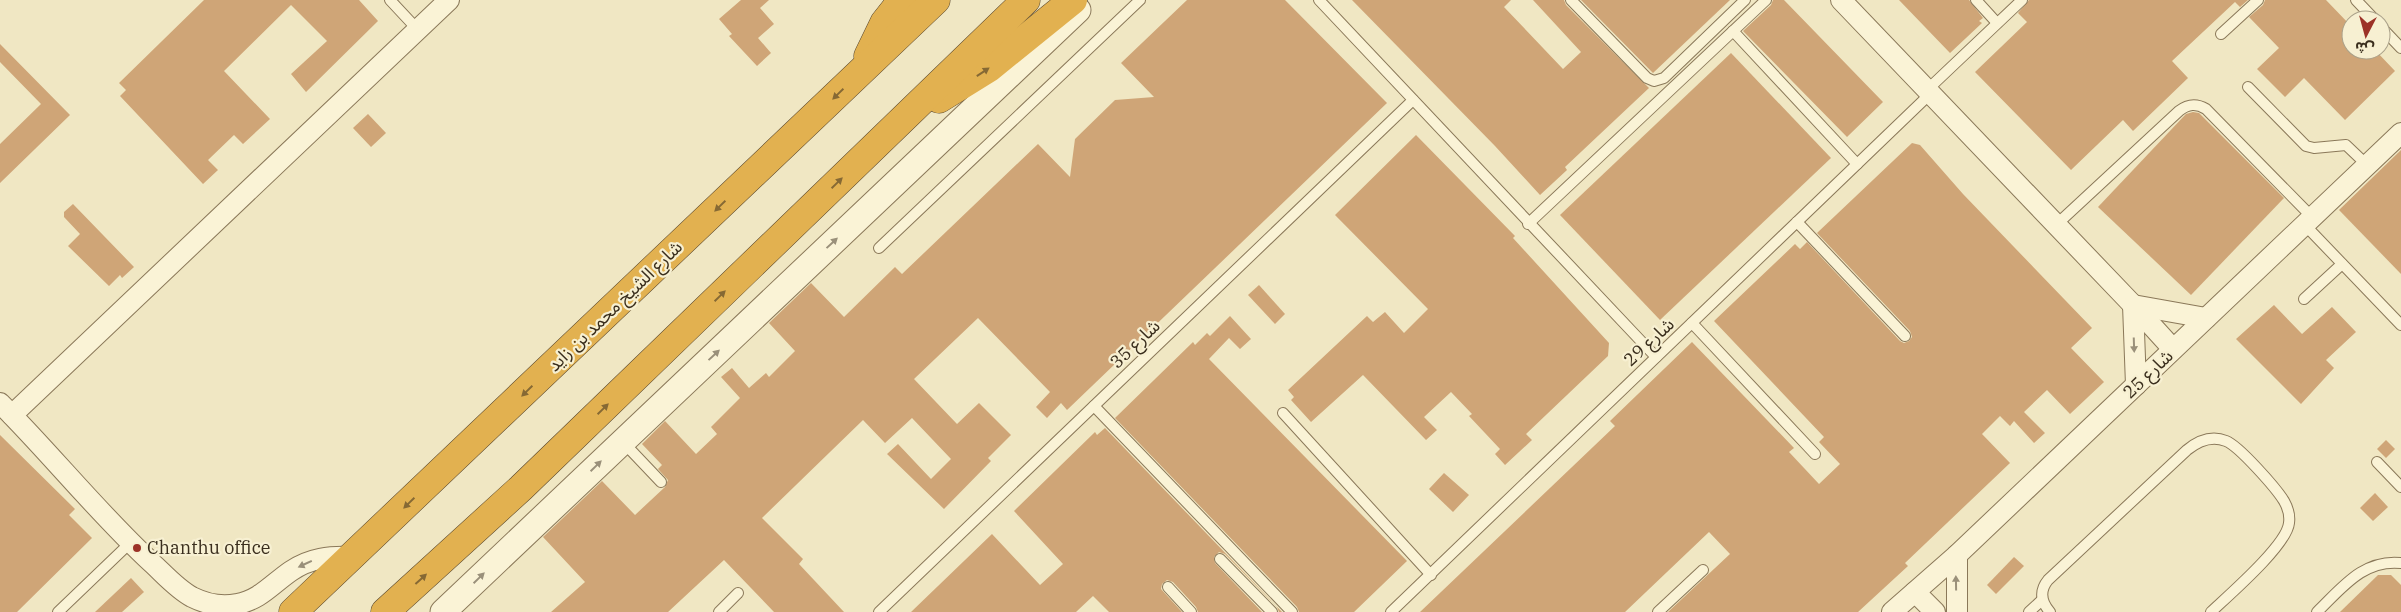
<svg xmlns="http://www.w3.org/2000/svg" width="2401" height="612" viewBox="0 0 2401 612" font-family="'IBM Plex Serif','Noto Sans Arabic',serif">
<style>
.building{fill:#cfa577}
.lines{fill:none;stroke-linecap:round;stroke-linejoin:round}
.service-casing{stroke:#8a7859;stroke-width:12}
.minor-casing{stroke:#8a7859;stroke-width:22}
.tertiary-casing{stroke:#8a7859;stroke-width:27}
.motorway-casing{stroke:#58462d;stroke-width:29}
.service{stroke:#faf3d6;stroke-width:10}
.minor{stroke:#faf3d6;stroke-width:20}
.tertiary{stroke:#faf3d6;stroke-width:25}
.motorway{stroke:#e2b150;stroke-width:28}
.oneway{fill:#866934}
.oneway2{fill:#9a907a}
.poi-dot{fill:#9c3227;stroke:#f7f0d2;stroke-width:2}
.labels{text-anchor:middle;stroke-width:4.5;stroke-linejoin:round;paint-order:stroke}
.street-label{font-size:18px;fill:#3a2e1d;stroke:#f7f0d2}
.poi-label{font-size:18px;fill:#3a2e1d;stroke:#f7f0d2;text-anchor:start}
</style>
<rect width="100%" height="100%" fill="#f0e7c3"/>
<g class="building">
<path d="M204 0H359L378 21 306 92 291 74 327 41 291 5 224 71 270 119 243 144 234 135 208 160 218 170 203 184 120 96 126 90 119 83Z"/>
<path d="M741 0H769L760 8 774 24 758 38 771 53 757 66 729 36 732 34 719 19Z"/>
<path d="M1187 0H1285L1387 103 1067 410 1061 403 1047 418 1036 407 1050 392 978 318 914 379 957 424 979 403 1011 435 988 458 991 461 944 509 887 454 898 444 931 479 951 459 912 418 885 443 863 420 762 518 803 559 799 564 844 612H774L724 560 668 612H551L585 582 543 537 602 481 635 515 665 487 668 480 658 469 662 465 642 444 665 421 696 454 717 434 711 427 740 398 721 377 732 368 749 388 766 373 769 377 795 351 769 323 811 283 844 317 895 267 902 274 1038 144 1070 177 1075 139 1115 100 1154 97 1121 63Z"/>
<path d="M1352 0H1511L1504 7 1563 69 1581 52 1533 0H1564L1566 5 1649 88 1565 167 1567 170 1540 195 1495 146Z"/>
<path d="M1581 0H1730L1653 73Z"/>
<path d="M1773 0H1784L1883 102 1847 137 1743 31 1771 5Z"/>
<path d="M1899 0H1969L1983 18 1979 21 1982 23 1950 53Z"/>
<path d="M2029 0H2248L2240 7 2235 2 2172 61 2188 78 2133 131 2123 120 2071 170 1975 72 2027 22 2018 13Z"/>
<path d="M2265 0H2326L2351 26V50H2375L2395 71 2345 120 2304 78 2285 97 2257 69 2279 48 2249 17 2263 5Z"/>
<path d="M0 44 70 115 0 183V144L41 104 0 62Z"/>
<path d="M1731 53 1831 158 1660 320 1560 215Z"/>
<path d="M2193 112 2199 113 2284 198 2191 295 2098 207 2186 114Z"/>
<path d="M368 114 386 133 371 147 353 128Z"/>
<path d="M1416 135 1515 236 1513 238 1609 343 1608 356 1526 434 1532 440 1505 465 1495 454 1500 449 1469 416 1472 414 1451 392 1424 417 1437 430 1426 440 1363 375 1311 422 1291 400 1294 397 1288 390 1367 316 1373 322 1385 312 1404 333 1428 309 1335 215Z"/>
<path d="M1912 143 1920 145 1963 194 2092 328 2071 348 2104 382 2070 414 2047 390 2024 412 2045 433 2034 443 2014 421 2010 426 2000 416 1982 434 2010 463 1905 563 1908 566 1858 612H1668L1730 554 1709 532 1625 612H1420L1615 426 1610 421 1692 342 1794 448 1789 452 1819 484 1840 464 1819 442 1824 437 1714 321 1795 244 1800 249 1807 242 1900 341 1904 343 1909 341 1912 337 1910 331 1817 233Z"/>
<path d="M2401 150V274L2339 210Z"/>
<path d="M73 204 134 267 122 278 120 275 109 286 68 246 80 234 64 217V212Z"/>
<path d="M1259 285 1285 314 1275 324 1248 295Z"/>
<path d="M2274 305 2302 334 2332 307 2356 332 2326 360 2334 368 2301 404 2236 339Z"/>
<path d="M1230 316 1251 339 1240 349 1229 338 1209 359 1407 561 1354 612H1299L1297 607 1115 418 1193 342 1195 345 1207 333 1210 336Z"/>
<path d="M1105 428 1282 612H1279L1277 607 1225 554 1219 552 1214 557 1215 563 1262 612H1198L1196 607 1173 582 1167 580 1162 584 1161 589 1182 612H1109L1093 596 1076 612H911L992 534 1040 585 1063 564 1014 511 1095 432 1097 435Z"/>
<path d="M0 435 75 509 69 515 92 538 17 612H0Z"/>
<path d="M2386 440 2395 449 2386 458 2377 449Z"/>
<path d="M1444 473 1469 495 1453 512 1429 489Z"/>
<path d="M2375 493 2388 507 2373 521 2360 508Z"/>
<path d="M2014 557 2024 566 1996 594 1987 585Z"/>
<path d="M2378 575H2391L2401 585V612H2340Z"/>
<path d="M131 578 144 592 122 612H95Z"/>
</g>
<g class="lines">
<defs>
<g id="service">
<path d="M390 0 418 30"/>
<path d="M1319 0 1656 357"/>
<path d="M1571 0 1647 78 1654 81 1664 78 1745 0"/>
<path d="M1976 0 1997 23"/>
<path d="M2356 0 2375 20"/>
<path d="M2381 27 2401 48"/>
<path d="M1733 31 1857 164"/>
<path d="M2221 34 2258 0"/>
<path d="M2248 87 2306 146 2314 148 2346 145 2367 165"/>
<path d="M1926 91 2022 0"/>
<path d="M1797 222 1905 336"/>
<path d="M1528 224 1766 0"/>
<path d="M2304 224 2401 325"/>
<path d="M2056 225 2179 111C2188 104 2196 103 2206 109L2312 217"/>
<path d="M879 248 1140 0"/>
<path d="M2304 299 2342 264"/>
<path d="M1692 323 1815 454"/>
<path d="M1094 406 1292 612"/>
<path d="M1283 413 1431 575"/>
<path d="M623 442 661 482"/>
<path d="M2377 462 2401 487"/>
<path d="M1220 559 1272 612"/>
<path d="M1168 587 1191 612"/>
<path d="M58 612 130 543"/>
<path d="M719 612 738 593"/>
<path d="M879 612 1413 100"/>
<path d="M1391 612 1929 95"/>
<path d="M1658 612 1703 570"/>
<path d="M2029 612 2042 600"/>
<path d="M2050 612C2041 602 2039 591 2048 580L2187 450C2198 441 2211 435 2226 441 2239 446 2276 488 2284 501 2288 508 2290 516 2289 523 2287 545 2229 595 2211 612"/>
<path d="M2317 612C2342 588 2363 559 2401 563"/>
</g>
<g id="minor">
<path d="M1841 0 2133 305 2173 349"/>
<path d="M2136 385 2133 305 2206 318"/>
<path d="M0 403C52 455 98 513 152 563 164 574 177 589 192 597 206 604 222 607 237 604 260 600 272 584 291 571 310 558 330 556 352 557"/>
<path d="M12 415 449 0"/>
<path d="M1957 555V612"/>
<path d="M1915 592 1935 612"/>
<path d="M1892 612 1957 555 2401 133"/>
</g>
<path id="tertiary" d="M443 612 1078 10"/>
<g id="motorway">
<path d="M868 56 884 23 902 0"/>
<path d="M939 99 989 68 1073 0"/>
<path d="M293 612 936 0"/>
<path d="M385 612 521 488 1026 0"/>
</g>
</defs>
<use href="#service" class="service-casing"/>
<use href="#minor" class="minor-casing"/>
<use href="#tertiary" class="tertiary-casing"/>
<use href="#motorway" class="motorway-casing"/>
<use href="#service" class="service"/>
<use href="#minor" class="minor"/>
<use href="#tertiary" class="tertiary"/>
<use href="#motorway" class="motorway"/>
</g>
<defs><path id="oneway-solid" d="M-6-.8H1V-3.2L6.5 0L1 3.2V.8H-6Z" transform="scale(1.25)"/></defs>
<g class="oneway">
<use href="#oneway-solid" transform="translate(983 72) rotate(-34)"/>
<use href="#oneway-solid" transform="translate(838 94) rotate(136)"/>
<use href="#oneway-solid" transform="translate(837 183) rotate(-44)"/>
<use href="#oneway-solid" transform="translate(720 206) rotate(136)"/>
<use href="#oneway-solid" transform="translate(720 296) rotate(-44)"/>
<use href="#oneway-solid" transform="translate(527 391) rotate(136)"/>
<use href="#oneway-solid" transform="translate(603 409) rotate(-44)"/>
<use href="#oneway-solid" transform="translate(409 503) rotate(136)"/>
<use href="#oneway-solid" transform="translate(421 579) rotate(-42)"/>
</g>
<g class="oneway2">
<use href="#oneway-solid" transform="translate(832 243) rotate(-43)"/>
<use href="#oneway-solid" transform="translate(2134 345) rotate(88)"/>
<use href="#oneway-solid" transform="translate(714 355) rotate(-43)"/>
<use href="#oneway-solid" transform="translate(596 466) rotate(-44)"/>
<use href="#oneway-solid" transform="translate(305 564) rotate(155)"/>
<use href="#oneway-solid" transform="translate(479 578) rotate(-44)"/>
<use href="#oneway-solid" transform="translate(1956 583) rotate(-91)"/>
</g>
<circle class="poi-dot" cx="137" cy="548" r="5"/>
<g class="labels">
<g class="street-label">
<text transform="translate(615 306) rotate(-44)" y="6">شارع الشيخ محمد بن زايد</text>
<text transform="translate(1649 342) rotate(-43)" y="6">شارع 29</text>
<text transform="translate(1135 344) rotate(-44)" y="6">شارع 35</text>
<text transform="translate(2148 374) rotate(-44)" y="6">شارع 25</text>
</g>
<g class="poi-label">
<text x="147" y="554">Chanthu office</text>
</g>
</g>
<g transform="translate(2366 35) rotate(186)"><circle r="24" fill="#f7f0d2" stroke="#aba28a"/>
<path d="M0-4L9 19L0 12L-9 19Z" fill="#9c3227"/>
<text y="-8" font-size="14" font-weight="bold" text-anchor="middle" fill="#3a2e1d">ش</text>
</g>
</svg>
